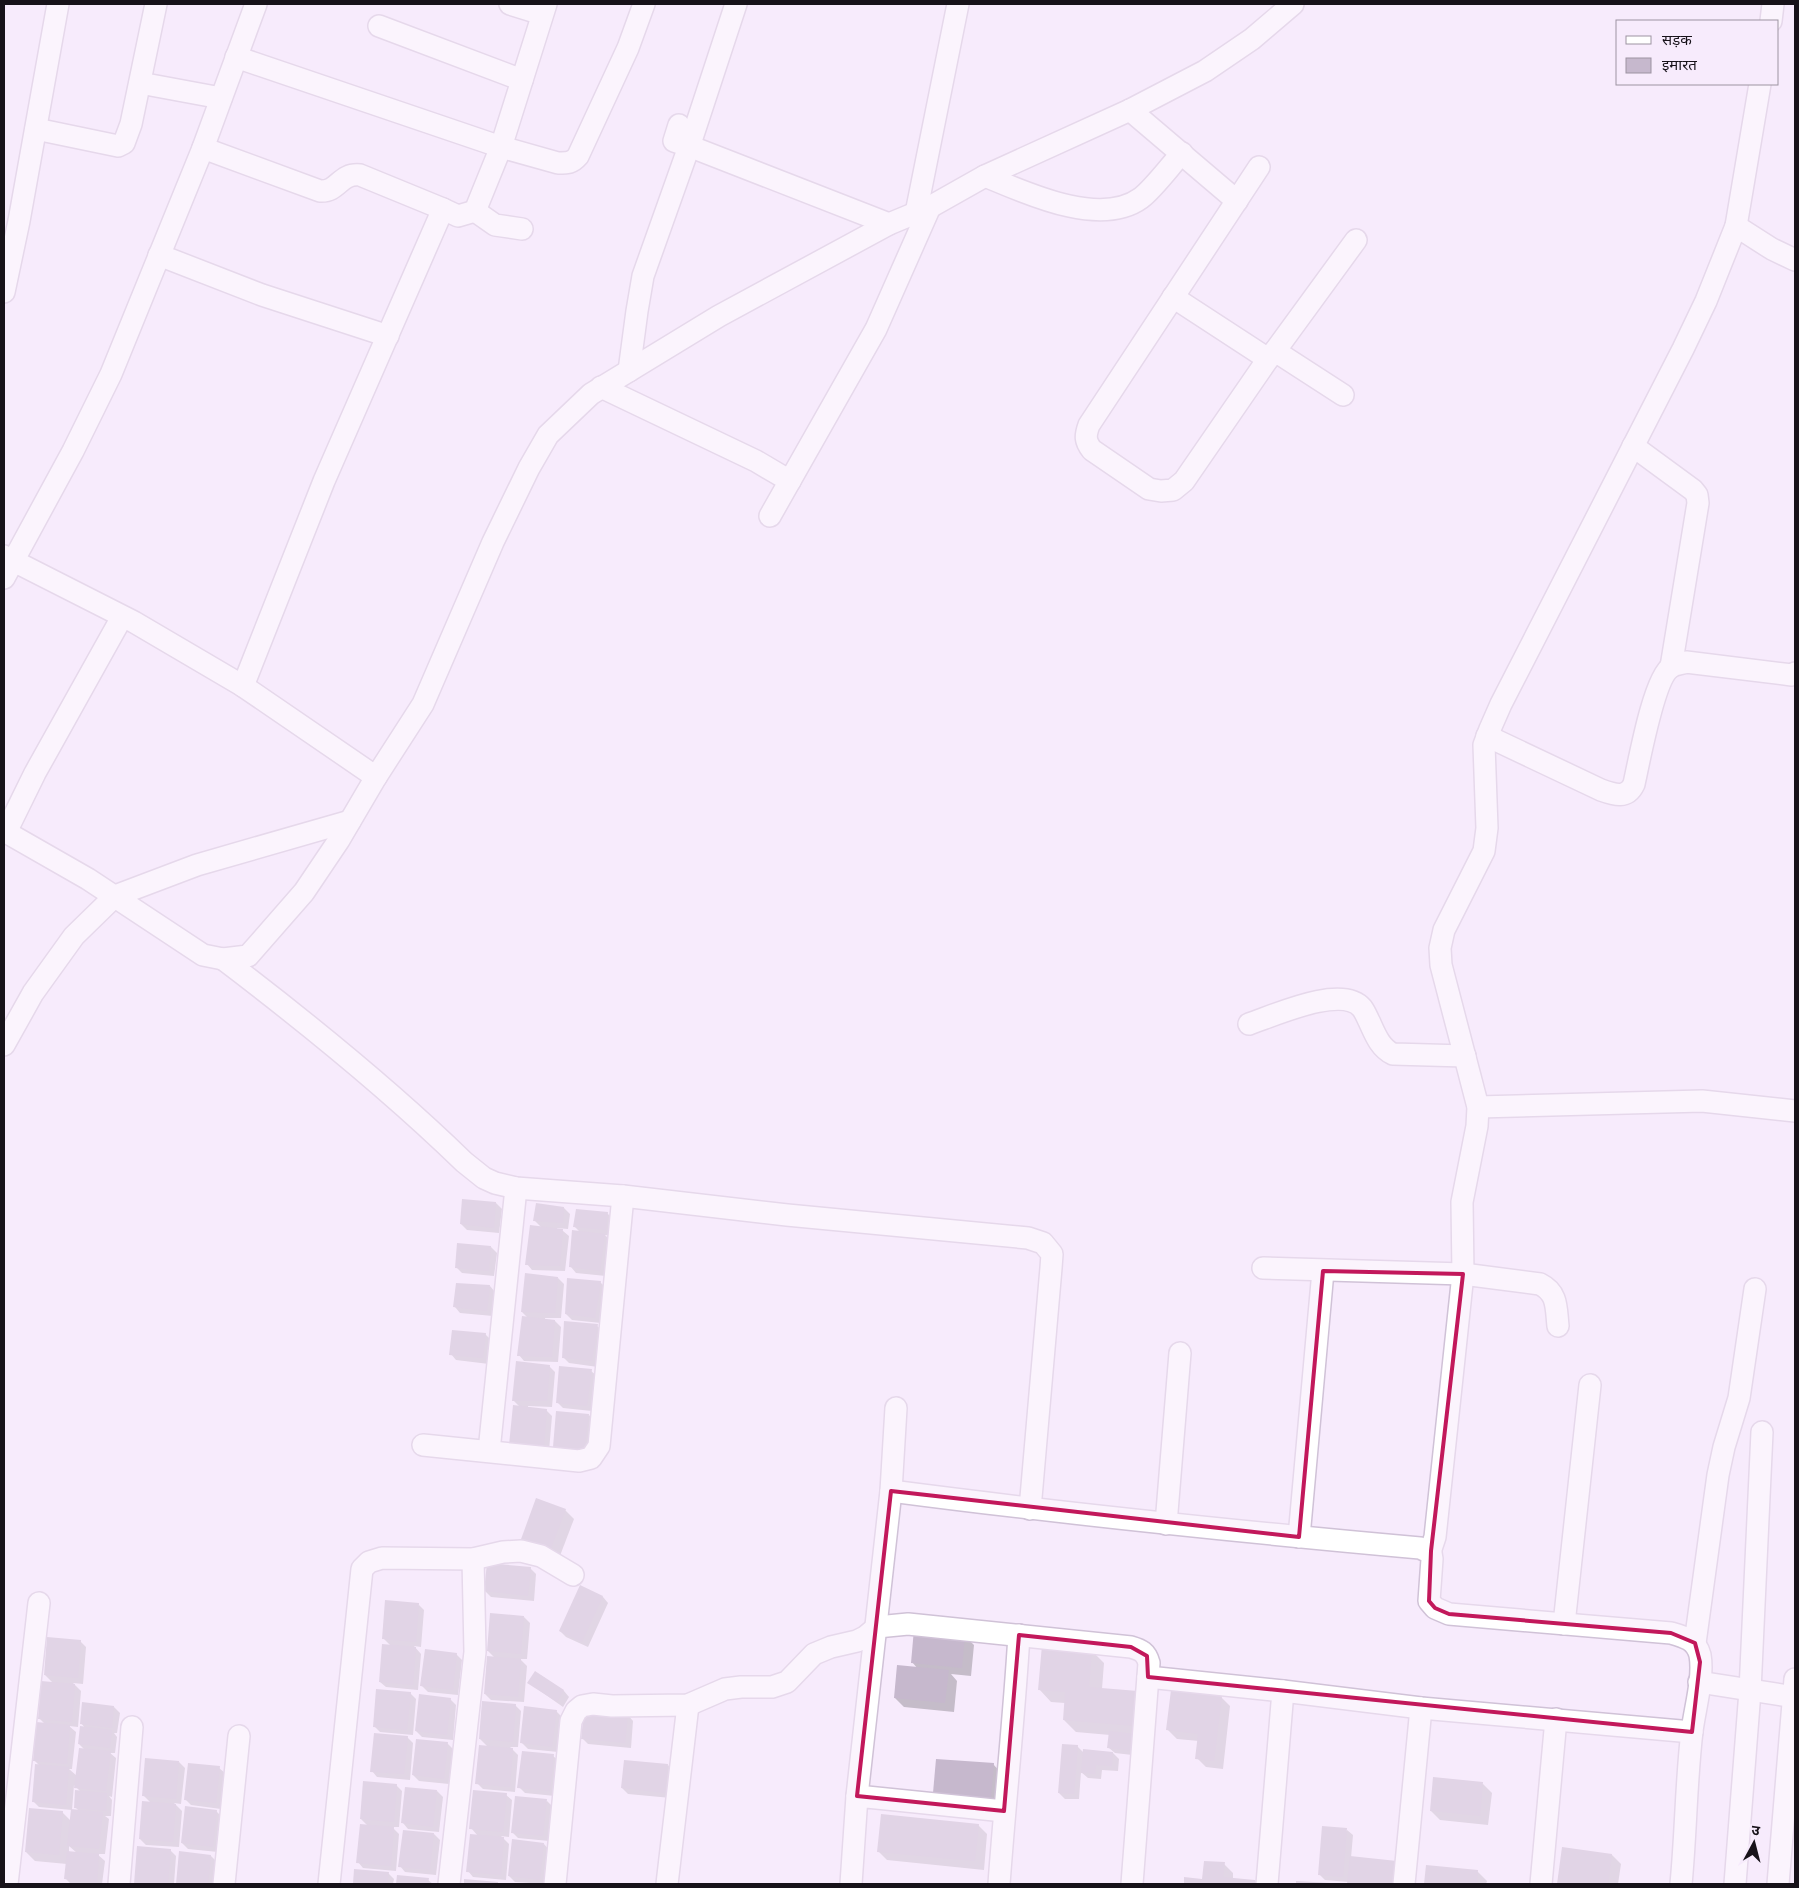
<svg xmlns="http://www.w3.org/2000/svg" width="1799" height="1888" viewBox="0 0 1799 1888" font-family="'Sofia Sans Condensed','Noto Sans Devanagari',sans-serif">
<style>
.shadow{fill:#0003;fill-rule:evenodd}
.building{fill:#c6b8cd}
.lines{fill:none;stroke-linecap:round;stroke-linejoin:round}
.minor-casing{stroke:#d0c2d7;stroke-width:24}
.minor{stroke:#fff;stroke-width:21}
.marked{fill:none;stroke:#c2185b;stroke-width:4;stroke-linejoin:round}
</style>
<rect width="100%" height="100%" fill="#f7ebfc"/>
<g class="shadow">
<path d="M496 1203 502 1209 499 1233 467 1230 461 1224Z"/>
<path d="M564 1208 570 1214 568 1229 557 1228V1230L563 1231 569 1236 565 1271 532 1270 527 1264 542 1228 534 1220Z"/>
<path d="M607 1213 613 1219 612 1236 605 1235 611 1241 606 1276 576 1273 571 1267 581 1233 574 1226Z"/>
<path d="M491 1247 497 1253 494 1276 462 1273 456 1267Z"/>
<path d="M558 1278 564 1284 561 1318H545V1320L555 1321 561 1327 558 1362 524 1361 519 1355 528 1318 522 1312Z"/>
<path d="M600 1282 606 1288 601 1323 572 1320 566 1314Z"/>
<path d="M490 1286 495 1292 493 1316 460 1313 455 1307Z"/>
<path d="M597 1326 603 1331 598 1367 569 1363 563 1357Z"/>
<path d="M485 1334 491 1340 489 1364 456 1360 451 1354Z"/>
<path d="M549 1366 555 1372 552 1407 528 1406V1408L546 1410 552 1416 549 1451 516 1450 520 1407 513 1400Z"/>
<path d="M591 1371 597 1376 592 1411 563 1408 557 1402Z"/>
<path d="M589 1415 594 1421 589 1456 560 1452 554 1447Z"/>
<path d="M565 1510 574 1519 558 1561 530 1551Z"/>
<path d="M530 1568 536 1574 534 1601 491 1597 485 1591Z"/>
<path d="M581 1587 603 1597 608 1603 588 1647 566 1637 560 1631Z"/>
<path d="M419 1605 424 1610 421 1647 414 1646 421 1654 418 1690 386 1687 380 1682 391 1646 383 1638Z"/>
<path d="M524 1617 530 1623 527 1659H520L527 1666 524 1702 491 1700 485 1694 495 1658 488 1651Z"/>
<path d="M965 1636 974 1645 971 1676 951 1674 957 1681 954 1712 904 1707 895 1698 918 1669 912 1662Z"/>
<path d="M80 1641 86 1647 83 1684 73 1683 81 1691 78 1727 69 1726 76 1732 72 1769H69L77 1776 85 1750 79 1744 85 1728 81 1723 114 1707 120 1713 117 1733H114L117 1737 115 1753H110L116 1758 112 1797 109 1796 112 1800 111 1816H105L109 1819 105 1854H97L105 1861 102 1884H71L66 1879 67 1864 35 1861 26 1852 62 1812 71 1821 72 1810 39 1807 33 1801 39 1765 34 1760 46 1725 39 1718 53 1683 45 1675ZM74 1785 80 1791 75 1807 79 1811 72 1810ZM69 1846 77 1853 69 1852Z"/>
<path d="M1092 1651 1104 1663 1102 1689 1137 1692 1141 1756 1115 1753 1109 1748 1110 1735 1076 1732 1064 1720 1065 1703 1051 1702 1039 1689Z"/>
<path d="M456 1654 462 1660 458 1695 428 1692 422 1686Z"/>
<path d="M535 1673 564 1691 569 1697 563 1707 529 1683Z"/>
<path d="M410 1693 416 1699 413 1735 380 1732 374 1726Z"/>
<path d="M1221 1697 1230 1706 1223 1769 1206 1767 1197 1758 1199 1741 1177 1739 1168 1730Z"/>
<path d="M450 1699 456 1705 453 1740 422 1737 416 1731Z"/>
<path d="M515 1705 521 1711 518 1747H510L518 1755 515 1792 483 1789 477 1783 488 1747 480 1739Z"/>
<path d="M556 1711 562 1717 558 1752 528 1749 522 1743Z"/>
<path d="M628 1715 633 1721 631 1748 588 1744 582 1738Z"/>
<path d="M407 1737 413 1743 410 1780 377 1777 372 1771Z"/>
<path d="M447 1743 453 1749 449 1784 419 1781 413 1775Z"/>
<path d="M1077 1746 1084 1753H1113L1119 1759 1118 1771 1102 1770 1101 1779 1088 1778 1081 1772 1079 1799H1065L1059 1793Z"/>
<path d="M553 1756 559 1761 555 1796 525 1793 519 1787Z"/>
<path d="M179 1762 185 1768 181 1804 174 1803 182 1811 179 1847 146 1845 140 1839 151 1803 143 1795Z"/>
<path d="M993 1764 1002 1774 1000 1806 943 1802 934 1793Z"/>
<path d="M668 1765 673 1771 671 1798 628 1794 622 1788Z"/>
<path d="M219 1768 225 1773 221 1809 191 1805 185 1799Z"/>
<path d="M1483 1784 1492 1793 1488 1825 1440 1820 1431 1811Z"/>
<path d="M396 1785 402 1791 399 1827H392L399 1834 396 1871 363 1868 358 1862 368 1826 361 1819Z"/>
<path d="M437 1791 443 1797 439 1832 408 1829 403 1823Z"/>
<path d="M506 1795 512 1800 509 1837 501 1836 509 1844 506 1880 473 1877 468 1871 478 1836 471 1828Z"/>
<path d="M547 1801 552 1806 549 1841 518 1838 512 1832Z"/>
<path d="M216 1811 222 1817 218 1852 188 1849 182 1843Z"/>
<path d="M978 1825 987 1834 984 1870 887 1860 878 1851Z"/>
<path d="M1347 1830 1353 1835 1351 1858 1404 1884H1349V1882L1325 1880 1319 1874Z"/>
<path d="M434 1834 440 1840 436 1875 405 1872 400 1866Z"/>
<path d="M544 1844 549 1850 546 1884 515 1882 509 1876Z"/>
<path d="M1563 1849 1612 1855 1621 1864 1618 1884H1558Z"/>
<path d="M170 1850 176 1856 174 1884H135Z"/>
<path d="M181 1853 211 1856 217 1862 214 1884H177Z"/>
<path d="M1224 1864 1233 1873V1879L1255 1881 1258 1884H1185L1186 1879 1204 1881Z"/>
<path d="M1427 1866 1478 1872 1487 1881 1486 1884H1425Z"/>
<path d="M355 1871 388 1873 394 1879 393 1884H354Z"/>
<path d="M398 1876 428 1880 433 1884H397Z"/>
</g>
<g class="building">
<path d="M462 1199 496 1202 494 1228 460 1224Z"/>
<path d="M536 1203 564 1207 563 1223 533 1221Z"/>
<path d="M576 1209 608 1212 606 1230 573 1227Z"/>
<path d="M530 1225 563 1229 560 1266 525 1265Z"/>
<path d="M572 1230 605 1234 600 1271 569 1267Z"/>
<path d="M457 1243 491 1246 489 1271 455 1268Z"/>
<path d="M525 1273 558 1277 555 1313 521 1312Z"/>
<path d="M567 1278 601 1281 595 1318 565 1314Z"/>
<path d="M456 1283 490 1285 487 1311 453 1307Z"/>
<path d="M522 1316 555 1320 552 1357 517 1356Z"/>
<path d="M564 1321 598 1324 592 1361 562 1358Z"/>
<path d="M452 1330 486 1333 483 1358 449 1355Z"/>
<path d="M516 1361 550 1365 547 1401H512Z"/>
<path d="M559 1366 592 1369 587 1406 556 1403Z"/>
<path d="M513 1405 547 1409 544 1446 509 1445Z"/>
<path d="M556 1411 589 1414 584 1451 553 1447Z"/>
<path d="M536 1498 566 1509 549 1553 520 1542Z"/>
<path d="M487 1563 531 1567 528 1596 484 1591Z"/>
<path d="M580 1585 603 1596 582 1642 559 1631Z"/>
<path d="M385 1600 419 1603 416 1642 382 1639Z"/>
<path d="M490 1613 524 1616 521 1654 487 1651Z"/>
<path d="M914 1629 965 1635 962 1668 911 1663Z"/>
<path d="M47 1637 81 1640 78 1678 44 1675Z"/>
<path d="M382 1644 416 1647 413 1685 379 1682Z"/>
<path d="M1042 1645 1092 1650 1089 1687 1138 1691 1135 1726 1063 1720 1065 1692 1038 1690Z"/>
<path d="M425 1649 457 1653 453 1690 420 1686Z"/>
<path d="M487 1656 521 1659 518 1697 484 1694Z"/>
<path d="M897 1665 949 1670 945 1703 894 1698Z"/>
<path d="M535 1671 564 1690 557 1702 527 1683Z"/>
<path d="M41 1681 75 1684 72 1722 38 1719Z"/>
<path d="M376 1689 411 1692 407 1730 373 1727Z"/>
<path d="M1171 1690 1222 1696 1214 1761 1195 1759 1198 1734 1166 1730Z"/>
<path d="M419 1694 451 1698 447 1735 415 1731Z"/>
<path d="M482 1701 516 1704 513 1742 479 1739Z"/>
<path d="M82 1702 114 1706 112 1728 80 1724Z"/>
<path d="M524 1706 557 1710 552 1747 520 1743Z"/>
<path d="M584 1710 628 1714 625 1743 581 1739Z"/>
<path d="M36 1722 70 1725 67 1764 33 1761Z"/>
<path d="M80 1726 112 1730 110 1748 78 1744Z"/>
<path d="M1109 1731 1137 1734 1136 1751 1107 1748Z"/>
<path d="M374 1733 408 1736 404 1774 370 1772Z"/>
<path d="M416 1739 448 1742 444 1779 412 1775Z"/>
<path d="M1062 1744 1078 1745 1074 1794 1058 1793Z"/>
<path d="M479 1745 513 1748 510 1787 475 1784Z"/>
<path d="M79 1748 111 1751 106 1791 74 1788Z"/>
<path d="M1083 1749 1113 1752 1112 1766 1096 1765 1095 1774 1081 1773Z"/>
<path d="M522 1751 554 1754 550 1791 517 1788Z"/>
<path d="M145 1758 179 1761 176 1799 142 1796Z"/>
<path d="M936 1759 994 1763 991 1798 933 1793Z"/>
<path d="M624 1760 668 1764 665 1793 621 1788Z"/>
<path d="M188 1763 220 1766 216 1803 184 1800Z"/>
<path d="M35 1764 69 1767 66 1805 32 1802Z"/>
<path d="M1433 1777 1483 1782 1480 1816 1430 1811Z"/>
<path d="M363 1781 397 1784 394 1822 360 1819Z"/>
<path d="M405 1787 437 1790 433 1827 401 1823Z"/>
<path d="M75 1790 107 1793 106 1811 74 1808Z"/>
<path d="M473 1790 507 1793 503 1832 469 1829Z"/>
<path d="M515 1796 547 1799 543 1836 511 1833Z"/>
<path d="M142 1801 176 1804 173 1842 139 1839Z"/>
<path d="M185 1806 217 1810 213 1847 181 1843Z"/>
<path d="M29 1808 63 1811 59 1855 25 1852Z"/>
<path d="M71 1809 103 1812 99 1849 67 1846Z"/>
<path d="M881 1814 979 1824 975 1861 877 1852Z"/>
<path d="M360 1824 394 1827 391 1866 356 1863Z"/>
<path d="M1322 1826 1347 1828 1343 1877 1318 1875Z"/>
<path d="M403 1830 434 1833 430 1870 398 1867Z"/>
<path d="M470 1834 504 1837 501 1875 466 1872Z"/>
<path d="M512 1839 544 1843 540 1880 508 1876Z"/>
<path d="M137 1846 171 1849 168 1884H134Z"/>
<path d="M1562 1847 1612 1854 1608 1884H1557Z"/>
<path d="M67 1851 99 1854 97 1883 64 1879Z"/>
<path d="M179 1851 211 1855 208 1884H176Z"/>
<path d="M1350 1856 1397 1861 1394 1884H1347Z"/>
<path d="M1204 1861 1225 1862 1223 1877 1255 1880V1884H1184V1877L1202 1879Z"/>
<path d="M1426 1865 1478 1870 1477 1884H1424Z"/>
<path d="M354 1869 389 1872 387 1884H353Z"/>
<path d="M397 1875 429 1878 428 1884H396Z"/>
<path d="M464 1879 498 1882V1884H464Z"/>
<path d="M1296 1881 1331 1883 1330 1884H1296Z"/>
</g>
<g class="lines">
<defs>
<g id="minor">
<path d="M510 4 542 14"/>
<path d="M1771 21 1773 4"/>
<path d="M379 26 522 80"/>
<path d="M236 57 501 147 558 163C568 163 572 163 578 156L628 48 644 4"/>
<path d="M140 83 221 98"/>
<path d="M1130 110 1237 201"/>
<path d="M679 125 674 141 689 146 889 224"/>
<path d="M36 129 118 146 124 143 131 124 156 4"/>
<path d="M203 148 320 191C339 192 339 173 360 175L443 209"/>
<path d="M1259 167 1089 425C1085 436 1085 441 1092 450L1149 489 1161 491 1173 490 1184 481 1268 359 1275 351 1356 240"/>
<path d="M985 176C1026 193 1100 228 1141 198 1154 188 1170 166 1182 153"/>
<path d="M475 211 495 225 522 229"/>
<path d="M916 213 958 4"/>
<path d="M1736 226 1772 249 1795 260"/>
<path d="M159 255 262 295 388 336"/>
<path d="M4 292 19 221 58 4"/>
<path d="M1173 297 1268 359"/>
<path d="M1275 351 1343 395"/>
<path d="M629 371 637 311 643 276 691 141 736 4"/>
<path d="M601 387 756 461 790 481"/>
<path d="M1633 446 1693 490 1697 495 1698 503 1671 667"/>
<path d="M770 516 876 329 930 207"/>
<path d="M4 556 134 622 243 686 376 777"/>
<path d="M4 578 73 451 111 374 203 148 256 4"/>
<path d="M243 686 324 481 443 209 458 216 475 211 501 147 546 4"/>
<path d="M1487 736 1601 790C1615 795 1627 799 1634 784 1639 762 1654 678 1671 667 1675 664 1682 664 1686 662L1792 675 1795 673"/>
<path d="M4 831 88 879 203 955 223 959 248 956 304 892 339 840 376 777 423 704 493 542 529 468 548 435 591 394 719 316 889 224 930 207 985 176 1130 110 1205 71 1252 39 1293 4"/>
<path d="M6 832 35 773 122 617"/>
<path d="M223 959C306 1022 389 1089 464 1162L484 1178 495 1183 516 1188 623 1196 787 1215 1028 1238 1043 1243 1052 1254 1051 1268 1030 1509"/>
<path d="M1249 1024C1273 1016 1342 984 1362 1008 1365 1012 1367 1017 1369 1021 1375 1034 1380 1048 1393 1054L1465 1056"/>
<path d="M4 1045 33 993 74 936 115 896 197 865 350 821"/>
<path d="M1478 1107 1702 1101 1795 1111"/>
<path d="M1263 1268 1463 1274 1540 1284C1558 1293 1556 1308 1558 1326"/>
<path d="M423 1445 579 1461 591 1458 599 1446 623 1196"/>
<path d="M489 1451 516 1188"/>
<path d="M891 1491C1067 1514 1243 1532 1420 1548L1431 1553 1432 1559 1429 1601 1435 1608 1449 1614 1671 1633C1685 1637 1696 1640 1700 1655 1704 1677 1695 1708 1692 1731 1686 1782 1686 1833 1681 1884"/>
<path d="M1166 1524 1180 1353"/>
<path d="M1299 1537 1323 1271"/>
<path d="M1430 1552 1435 1537 1463 1274 1462 1202 1477 1126 1478 1107 1441 965 1440 948 1444 930 1484 851 1487 828 1484 745 1490 729 1501 704 1683 349 1706 301 1736 226 1760 84"/>
<path d="M1564 1624 1590 1385"/>
<path d="M1695 1643 1718 1475 1724 1447 1739 1398 1755 1289"/>
<path d="M1148 1677 1283 1691 1421 1708 1692 1732"/>
<path d="M1699 1682 1795 1697"/>
<path d="M857 1796 891 1491 896 1408"/>
<path d="M7 1884 39 1603"/>
<path d="M119 1884 132 1727"/>
<path d="M224 1884 239 1736"/>
<path d="M329 1884 362 1569 369 1562 382 1558 473 1559 503 1552 521 1551 541 1556 573 1575"/>
<path d="M449 1884 475 1652 473 1559"/>
<path d="M555 1884 571 1721 576 1711 582 1706 593 1704 612 1706 688 1705 725 1689 741 1687H772L787 1682 814 1654 831 1647 857 1641 865 1637 877 1627 908 1624 1131 1647C1141 1650 1146 1652 1149 1663L1132 1884"/>
<path d="M667 1884 688 1705"/>
<path d="M851 1884 857 1796 1004 1811"/>
<path d="M999 1884C1005 1801 1014 1719 1019 1635"/>
<path d="M1267 1884 1283 1691"/>
<path d="M1404 1884 1421 1708"/>
<path d="M1541 1884 1556 1719"/>
<path d="M1735 1884 1750 1691 1762 1432"/>
<path d="M1778 1884 1795 1679"/>
</g>
</defs>
<use href="#minor" class="minor-casing"/>
<use href="#minor" class="minor"/>
</g>
<path d="M0 0H1799V1888H0ZM1323 1271 1463 1274 1431 1551 1429 1601 1435 1608 1449 1614 1671 1633 1695 1643 1700 1662 1692 1732 1148 1677 1147 1656 1131 1647 1019 1635 1004 1811 857 1796 891 1491 1299 1537Z" fill="#f7ebfc" fill-opacity=".55" fill-rule="evenodd"/>
<path class="marked" d="M1323 1271 1463 1274 1431 1551 1429 1601 1435 1608 1449 1614 1671 1633 1695 1643 1700 1662 1692 1732 1148 1677 1147 1656 1131 1647 1019 1635 1004 1811 857 1796 891 1491 1299 1537Z"/>
<rect width="1799" height="1888" fill="none" stroke="#171219" stroke-width="10"/>
<rect x="1616" y="20" width="162" height="65" fill="#f7ebfc" stroke="#9d94a1"/>
<rect x="1626" y="36" width="25" height="8" fill="#ffffff" stroke="#9d94a1"/>
<text x="1662" y="45" font-size="15" fill="#171219">सड़क</text>
<rect x="1626" y="58" width="25" height="15" fill="#c6b8cd" stroke="#9d94a1"/>
<text x="1662" y="70" font-size="15" fill="#171219">इमारत</text>
<g transform="translate(1754 1843) rotate(7)" stroke="#f7ebfc" stroke-width="4" paint-order="stroke">
<path d="M0-4L9 19L0 12L-9 19Z" fill="#171219"/>
<text y="-8" font-size="14" font-weight="bold" text-anchor="middle" fill="#171219">उ</text>
</g>
</svg>
